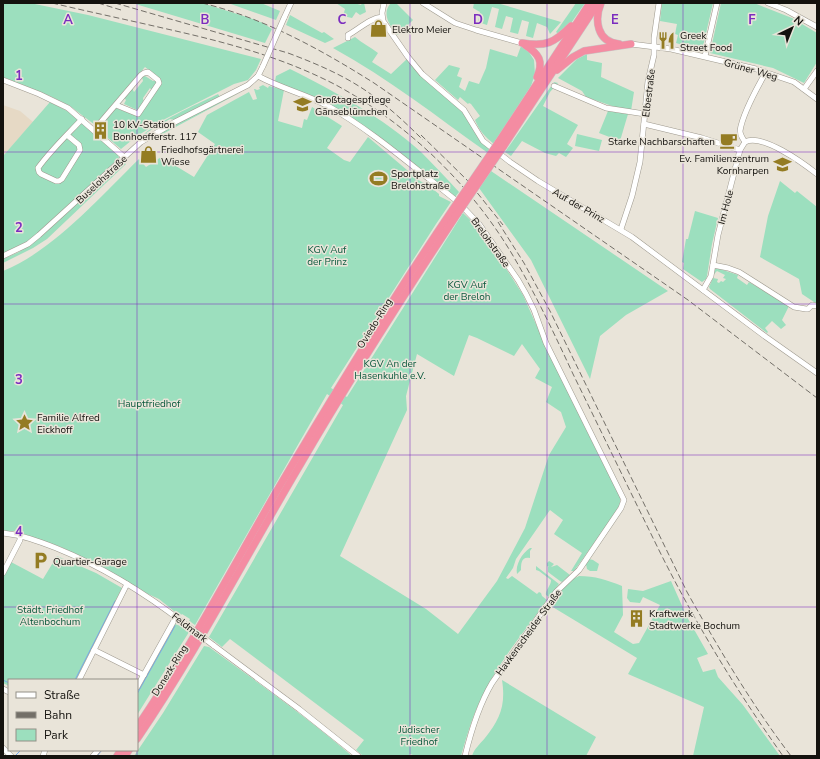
<svg xmlns="http://www.w3.org/2000/svg" width="820" height="759" viewBox="0 0 820 759" font-family="'Nunito Sans',sans-serif">
<style>
.education{fill:#e6d9c5}
.green{fill:#9cdfbe;fill-rule:evenodd}
.lines{fill:none;stroke-linecap:round;stroke-linejoin:round}
.stream{stroke:#75a9ed;stroke-width:1}
.minor-casing{stroke:#9e998e;stroke-width:6}
.highway-casing{stroke:#c7c6c5;stroke-width:8}
.minor{stroke:#fff;stroke-width:5}
.highway{stroke:#f48ca2;stroke-width:7}
.rail{stroke:#736f68;stroke-width:1;stroke-dasharray:6 3;stroke-linecap:butt}
.minor-bridge-casing{stroke:#9e998e;stroke-width:6;stroke-linecap:butt}
.highway-bridge-casing{stroke:#c7c6c5;stroke-width:8;stroke-linecap:butt}
.minor-bridge{stroke:#fff;stroke-width:5}
.highway-bridge{stroke:#f48ca2;stroke-width:7}
.grid{fill:none;stroke:#7b2cbf;stroke-width:1;stroke-opacity:0.55}
.labels{text-anchor:middle;stroke-width:3;stroke-linejoin:round;paint-order:stroke}
.poi-label{font-size:10px;fill:#14120e;stroke:#e9e4d9;text-anchor:start}
.street-label{font-size:10px;fill:#14120e;stroke:#e9e4d9}
.park-label{font-size:10px;fill:#0a593d;stroke:#e9e4d9}
.grid-label{font-size:13px;text-anchor:middle;font-weight:bold;fill:#7b2cbf;stroke:#e9e4d9;stroke-width:3;stroke-linejoin:round;paint-order:stroke}
</style>
<rect width="100%" height="100%" fill="#e9e4d9"/>
<path class="education" d="M3 105 20 111 33 122 3 156Z"/>
<g class="green">
<path d="M3 3H30L88 15 261 59 256 70 248 80 234 84 165 119 137 136 121 149 97 129 116 108 134 115 139 116 159 86V78L145 67 95 125 70 106 50 96 3 77Z"/>
<path d="M132 3H202L250 18 263 23 272 29 265 43Z"/>
<path d="M228 3H261L280 11 276 20Z"/>
<path d="M336 3H354L361 5 362 3H364L366 12 360 15 356 12 352 18 343 16 345 9Z"/>
<path d="M391 3H396L413 20 406 27V30L397 35C390 26 381 13 391 3Z"/>
<path d="M474 3H497L561 22 550 34 547 27 537 23 533 38 526 36 529 22 522 20 518 34 510 32 513 18 506 16 502 29 495 27 499 9 492 7 487 25 478 22 480 12 473 8Z"/>
<path d="M576 3H585L569 26 560 35 556 32Z"/>
<path d="M662 3H713L702 51 676 43 678 35 675 34 677 24 660 21Z"/>
<path d="M721 3H754L792 18 817 33V62L804 83 773 68 710 53Z"/>
<path d="M290 15 322 33 324 32 334 39 325 43 286 25Z"/>
<path d="M355 37C362 43 370 47 378 53L372 62 391 74 407 59 421 76 464 113 480 141 490 149 488 153C437 117 388 78 333 48Z"/>
<path d="M521 46 527 49 534 60 535 74 531 86 494 144C485 137 479 130 475 120L480 116 471 104 469 103 468 104 460 97 458 100 435 80 449 65 460 68 457 76 462 78 459 87 465 91 469 81 479 84 486 68 490 49 517 57Z"/>
<path d="M587 54V60L602 63 601 77 634 92 631 111 618 108 586 97 582 91 558 78 577 59Z"/>
<path d="M290 69C336 92 382 117 421 152 434 165 447 179 459 192L455 197 355 121 275 81 276 76Z"/>
<path d="M145 76 153 81 156 80 157 82 152 91 150 88 143 98 144 103 139 111 124 104 126 100 124 98 132 88 134 92 143 81 142 77Z"/>
<path d="M554 82 558 83 550 92 543 106 578 125 567 144 573 148 566 157 559 153 556 156 545 153 522 141 511 156 505 152Z"/>
<path d="M263 85 268 88 269 86 284 90 278 121 302 128 304 119 307 120 312 107 342 126 327 148 344 160 350 162 368 137 420 181 428 185 439 194V196L451 202 436 224 331 388 347 397 463 213 482 231 523 295 543 340 620 496V503L617 511 574 571H571L582 553 554 534 563 520 550 510 516 559 513 568 506 578 508 579 512 576 537 594 539 592 541 593 542 596 547 600C525 631 499 661 483 695 473 714 467 735 461 756H416L410 754 408 756H363L356 750 364 740 230 639 222 647 209 637 343 405 327 394 195 625 189 621 190 619 182 614 180 616 159 599 148 594 102 567 61 547 14 531H4L3 527V271C53 251 100 197 139 159L146 167 161 157 194 177 215 144 198 132 207 115 249 92 253 100 257 99 254 89H255L257 90 260 89 259 87ZM469 335 477 338 514 356 522 344 540 369 535 378 552 387 546 402 561 412 566 427 549 455 525 528 497 581 458 634 426 609 340 556 407 410 406 396 417 354 454 376Z"/>
<path d="M243 91 155 138 154 137 167 128Z"/>
<path d="M218 94 220 97 174 120 170 119 146 133 149 134 141 140 140 139C145 127 204 101 218 94Z"/>
<path d="M50 102 69 112 118 155 119 158 43 230 28 241 3 254V156Z"/>
<path d="M608 111 628 114 620 141 599 133Z"/>
<path d="M577 134 602 140 599 151 575 146Z"/>
<path d="M124 162 126 164 47 239 33 248 3 263V259L19 252 40 237 116 167 118 168Z"/>
<path d="M491 171 668 291 626 315 600 336 590 379 531 260 479 188Z"/>
<path d="M780 181 795 193 797 191 817 207V304L802 294 799 279 760 257 768 216Z"/>
<path d="M695 211 718 218 712 244 707 276 706 279 702 282 683 269 684 263 682 262 686 239H688Z"/>
<path d="M717 268 738 275 737 278 747 285 749 282 789 306 782 320 786 325 781 329 772 321 765 328 768 332 767 333 710 289 709 287 713 278 718 279 717 282 719 283 721 281 723 282 726 279 723 278 725 275 717 271 714 274V270Z"/>
<path d="M530 548H532L530 551V558C521 556 521 564 521 570L517 574C515 565 522 553 530 548Z"/>
<path d="M57 556 96 573 122 588 76 680H9V686L3 683V577L11 562 43 579Z"/>
<path d="M589 559 593 560 599 564 597 571H590L587 569 586 564Z"/>
<path d="M549 561 554 564 551 567 557 565 570 575 562 582 560 581 548 572V567H549L547 566V563Z"/>
<path d="M536 566 559 584 549 597 546 595C545 590 551 586 551 580L539 571 536 570Z"/>
<path d="M579 576C595 576 607 580 622 586L623 615 614 632 633 644 639 643 660 605 643 597 640 603 630 602 627 598 628 589 643 591 671 581 687 617 708 654 697 658 703 672 715 669 718 677 743 705 780 756H693L704 707 628 674 637 658 551 606C556 593 567 581 579 576Z"/>
<path d="M175 624 183 627 189 632 137 715V692Z"/>
<path d="M204 646 209 647C257 682 307 717 352 756H134L163 713Z"/>
<path d="M502 680 596 737 586 756H472C474 749 480 744 485 738 500 719 506 705 502 680Z"/>
</g>
<g class="lines">
<g class="stream">
<path d="M3 680 9 683"/>
<path d="M75 680 115 601"/>
<path d="M137 694 175 626"/>
<path d="M15 756 21 750"/>
<path d="M97 756 102 750"/>
</g>
<defs>
<g id="minor">
<path d="M384 3 382 13 383 21 408 57 422 74 464 110 483 141 510 162 538 181 632 237 766 337 817 373"/>
<path d="M423 3 455 23 476 30 522 43"/>
<path d="M768 3 786 10 817 27"/>
<path d="M284 18 291 3"/>
<path d="M348 38V35C359 29 370 18 382 17"/>
<path d="M631 44 671 49 756 69 794 82 817 99"/>
<path d="M705 56 717 3"/>
<path d="M258 76C280 88 305 94 328 106 369 129 406 161 443 190L458 202 479 224 518 280 526 294 534 310 546 343 624 500 621 508 579 570 556 592 492 683C479 705 471 731 465 756"/>
<path d="M3 80 39 94 68 108 124 157"/>
<path d="M554 86 606 108 645 114"/>
<path d="M804 89 817 71"/>
<path d="M644 124 702 138 740 150 745 142"/>
<path d="M94 130 141 75 144 73 148 72 158 80 159 83 138 114 116 105"/>
<path d="M67 135 79 145 80 150 62 179 59 181H56L41 174 39 172 38 168C51 150 67 135 82 119"/>
<path d="M745 142C762 133 803 163 817 174"/>
<path d="M745 142C743 139 740 135 740 131 742 116 758 86 766 72"/>
<path d="M621 229 632 196 640 162 648 81 654 55V38L659 3"/>
<path d="M3 256 28 244 39 235 141 142 175 122 248 85 258 76 263 66"/>
<path d="M713 265 728 268 739 272 794 307 806 309H808L812 305 817 306"/>
<path d="M703 290 711 276 718 235 740 150"/>
<path d="M3 533C22 535 38 541 56 548 103 567 145 593 185 624"/>
<path d="M3 573 20 540V536"/>
<path d="M213 645 299 709 358 756"/>
<path d="M94 650 144 675"/>
<path d="M79 680 127 584"/>
<path d="M137 687 176 617"/>
<path d="M3 689 9 692"/>
<path d="M3 748 11 756"/>
<path d="M43 756 45 750"/>
<path d="M93 756 98 750"/>
</g>
<g id="highway">
<path d="M601 3C594 20 597 42 619 44"/>
<path d="M522 43C546 47 554 43 571 26"/>
<path d="M525 45C539 54 544 61 537 77"/>
<path d="M557 70 573 57 584 51 631 44"/>
<path d="M498 143 590 3"/>
<path d="M503 147 598 3"/>
<path d="M137 727C188 652 230 572 275 494 332 397 390 302 453 209"/>
<path d="M137 739C197 651 246 556 300 465 350 379 403 296 458 213"/>
<path d="M117 756 121 750"/>
<path d="M125 756 129 750"/>
</g>
</defs>
<use href="#minor" class="minor-casing"/>
<use href="#highway" class="highway-casing"/>
<use href="#minor" class="minor"/>
<use href="#highway" class="highway"/>
<g class="rail">
<path d="M52 3C90 12 128 20 167 29 225 42 282 57 336 85 408 124 470 184 512 254 535 293 554 333 573 374 600 429 627 485 654 540 691 616 734 687 783 756"/>
<path d="M98 3 121 10"/>
<path d="M115 3 288 53C320 65 350 78 376 98 393 111 408 125 423 140"/>
<path d="M202 3C264 18 320 49 374 83L688 300 817 398"/>
<path d="M421 135 467 180 503 225"/>
<path d="M498 222 524 263 550 311 687 592C719 649 752 705 791 756"/>
</g>
<defs>
<g id="minor-bridge">
<path d="M263 66 284 18"/>
<path d="M185 624 213 645"/>
</g>
<g id="highway-bridge">
<path d="M453 209 498 143"/>
<path d="M458 213 503 147"/>
</g>
</defs>
<use href="#minor-bridge" class="minor-bridge-casing"/>
<use href="#highway-bridge" class="highway-bridge-casing"/>
<use href="#minor-bridge" class="minor-bridge"/>
<use href="#highway-bridge" class="highway-bridge"/>
</g>
<path class="grid" d="M137 3V680M273 3V756M410 3V756M547 3V756M683 3V756M3 152H817M3 304H817M3 455H817M3 607H817M137 750V756"/>
<defs>
<symbol id="shop-bare" viewBox="-9 -9 18 18"><path d="M-5-2.5h2.3a2.7 3.5 0 0 1 5.4 0H5L5.5 6h-11ZM-1.5-2.5h3a1.5 2.3 0 0 0-3 0Z" fill="#947c23" stroke="#e9e4d9" stroke-width="2.5" paint-order="stroke"/></symbol>
<symbol id="restaurant-bare" viewBox="-9 -9 18 18"><path d="M-5-6h1v4h1v-4h1v4h1v-4h1v5L-1.5 .5V6h-2V.5L-5-1ZM5-6V6H3V1.5H1.5Q1.5-4 5-6Z" fill="#947c23" stroke="#e9e4d9" stroke-width="2.5" paint-order="stroke"/></symbol>
<symbol id="school-bare" viewBox="-9 -9 18 18"><path d="M0-5L7-2L0 1L-7-2ZM-4 1L0 2.5L4 1V4Q0 6-4 4Z" fill="#947c23" stroke="#e9e4d9" stroke-width="2.5" paint-order="stroke"/></symbol>
<symbol id="building-bare" viewBox="-9 -9 18 18"><path d="M-4-6H4V6H1V3H-1V6H-4ZM-2.5-4.3h1.7v1.8h-1.7ZM.8-4.3h1.7v1.8H.8ZM-2.5-1h1.7V.8h-1.7ZM.8-1h1.7V.8H.8Z" fill="#947c23" stroke="#e9e4d9" stroke-width="2.5" paint-order="stroke"/></symbol>
<symbol id="cafe-bare" viewBox="-9 -9 18 18"><path d="M-5.5-4.5H6V0H3Q3 3.5 0 3.5H-2.5Q-5.5 3.5-5.5 0ZM3-3.2v2h1.7v-2ZM-6 4.5H4V6H-6Z" fill="#947c23" stroke="#e9e4d9" stroke-width="2.5" paint-order="stroke"/></symbol>
<symbol id="stadium-bare" viewBox="-9 -9 18 18"><path d="M0-5a6.5 5 0 1 0 0 10a6.5 5 0 1 0 0-10ZM-3.5-1.8h7v3.6h-7Z" fill="#947c23" stroke="#e9e4d9" stroke-width="2.5" paint-order="stroke"/></symbol>
<symbol id="sight-bare" viewBox="-9 -9 18 18"><path d="M0-6L1.8-2.2L6-1.7L2.9 1.2L3.7 5.4L0 3.3L-3.7 5.4L-2.9 1.2L-6-1.7L-1.8-2.2Z" fill="#947c23" stroke="#e9e4d9" stroke-width="2.5" paint-order="stroke"/></symbol>
<symbol id="parking-bare" viewBox="-9 -9 18 18"><path d="M-3.5-5.5H1a3.5 3.5 0 0 1 0 7H-1V5.5H-3.5ZM-1-3.4V-.6H.8a1.4 1.4 0 0 0 0-2.8Z" fill="#947c23" stroke="#e9e4d9" stroke-width="2.5" paint-order="stroke"/></symbol>
</defs>
<g fill-rule="evenodd">
<use href="#shop-bare" x="366" y="16" width="25" height="25"/>
<use href="#restaurant-bare" x="654" y="28" width="25" height="25"/>
<use href="#school-bare" x="290" y="92" width="25" height="25"/>
<use href="#building-bare" x="88" y="118" width="25" height="25"/>
<use href="#cafe-bare" x="716" y="128" width="25" height="25"/>
<use href="#shop-bare" x="136" y="142" width="25" height="25"/>
<use href="#school-bare" x="770" y="152" width="25" height="25"/>
<use href="#stadium-bare" x="366" y="166" width="25" height="25"/>
<use href="#sight-bare" x="12" y="410" width="25" height="25"/>
<use href="#parking-bare" x="28" y="548" width="25" height="25"/>
<use href="#building-bare" x="624" y="606" width="25" height="25"/>
</g>
<g class="labels">
<g class="poi-label">
<text x="392" y="33">Elektro Meier</text>
<text x="680" y="39">Greek<tspan x="680" dy="12">Street Food</tspan></text>
<text x="315" y="103">Großtagespflege<tspan x="315" dy="12">Gänseblümchen</tspan></text>
<text x="113" y="128">10 kV-Station<tspan x="113" dy="12">Bonhoefferstr. 117</tspan></text>
<text x="715" y="145" text-anchor="end">Starke Nachbarschaften</text>
<text x="161" y="153">Friedhofsgärtnerei<tspan x="161" dy="12">Wiese</tspan></text>
<text x="769" y="162" text-anchor="end">Ev. Familienzentrum<tspan x="769" dy="12">Kornharpen</tspan></text>
<text x="391" y="177">Sportplatz<tspan x="391" dy="12">Brelohstraße</tspan></text>
<text x="37" y="421">Familie Alfred<tspan x="37" dy="12">Eickhoff</tspan></text>
<text x="53" y="565">Quartier-Garage</text>
<text x="649" y="617">Kraftwerk<tspan x="649" dy="12">Stadtwerke Bochum</tspan></text>
</g>
<g class="street-label">
<text transform="translate(751 69) rotate(16)" y="4">Grüner Weg</text>
<text transform="translate(648 93) rotate(-83)" y="4">Elbestraße</text>
<text transform="translate(101 179) rotate(-43)" y="4">Buselohstraße</text>
<text transform="translate(579 205) rotate(30)" y="4">Auf der Prinz</text>
<text transform="translate(725 207) rotate(-75)" y="4">Im Hole</text>
<text transform="translate(491 242) rotate(54)" y="4">Brelohstraße</text>
<text transform="translate(374 323) rotate(-58)" y="4">Oviedo-Ring</text>
<text transform="translate(190 627) rotate(37)" y="4">Feldmark</text>
<text transform="translate(528 632) rotate(-54)" y="4">Havkenscheider Straße</text>
<text transform="translate(169 670) rotate(-58)" y="4">Donezk-Ring</text>
</g>
<g class="park-label">
<text x="327" y="253">KGV Auf<tspan x="327" dy="12">der Prinz</tspan></text>
<text x="467" y="288">KGV Auf<tspan x="467" dy="12">der Breloh</tspan></text>
<text x="390" y="367">KGV An der<tspan x="390" dy="12">Hasenkuhle e.V.</tspan></text>
<text x="149" y="407">Hauptfriedhof</text>
<text x="50" y="613">Städt. Friedhof<tspan x="50" dy="12">Altenbochum</tspan></text>
<text x="419" y="733">Jüdischer<tspan x="419" dy="12">Friedhof</tspan></text>
</g>
</g>
<g class="grid-label">
<text x="68" y="24">A</text>
<text x="205" y="24">B</text>
<text x="342" y="24">C</text>
<text x="478" y="24">D</text>
<text x="615" y="24">E</text>
<text x="752" y="24">F</text>
<text x="19" y="80">1</text>
<text x="19" y="232">2</text>
<text x="19" y="384">3</text>
<text x="19" y="536">4</text>
</g>
<rect width="820" height="759" fill="none" stroke="#14120e" stroke-width="8"/>
<rect x="8" y="679" width="130" height="72" fill="#e9e4d9" stroke="#949088"/>
<rect x="16" y="692" width="20" height="6" fill="#ffffff" stroke="#949088"/>
<text x="44" y="699" font-size="12" fill="#14120e">Straße</text>
<rect x="16" y="712" width="20" height="6" fill="#736f68" stroke="#949088"/>
<text x="44" y="719" font-size="12" fill="#14120e">Bahn</text>
<rect x="16" y="729" width="20" height="12" fill="#9cdfbe" stroke="#949088"/>
<text x="44" y="739" font-size="12" fill="#14120e">Park</text>
<g transform="translate(792 28) rotate(43)" stroke="#e9e4d9" stroke-width="3" paint-order="stroke">
<path d="M0-3L7 15L0 10L-7 15Z" fill="#14120e"/>
<text y="-6" font-size="11" font-weight="bold" text-anchor="middle" fill="#14120e">N</text>
</g>
</svg>
